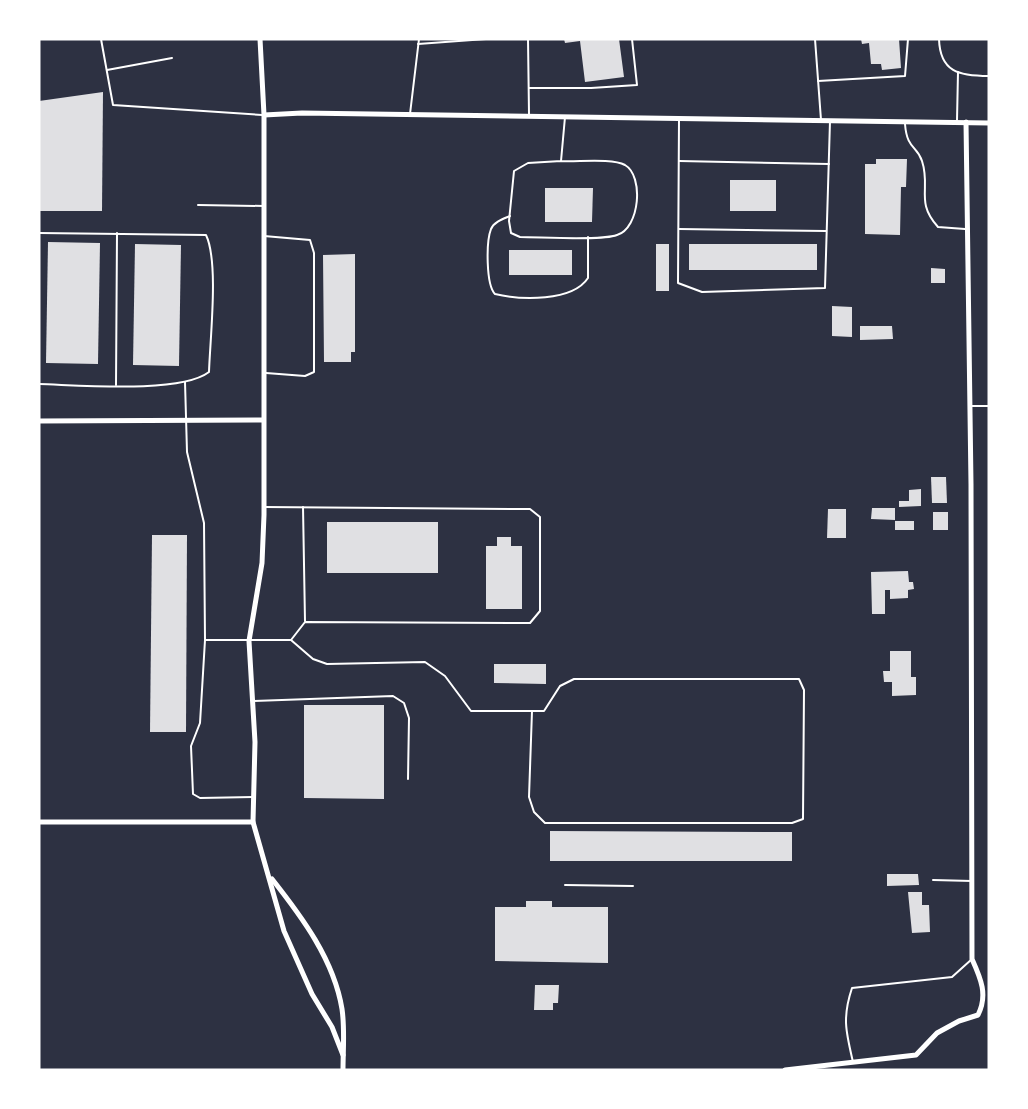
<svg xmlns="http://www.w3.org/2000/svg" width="1028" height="1109" viewBox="0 0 1028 1109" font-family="'Fira Sans',sans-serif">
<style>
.green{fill:#3c4559}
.building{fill:#e0e0e3}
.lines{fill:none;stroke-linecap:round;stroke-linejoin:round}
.service{stroke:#fff;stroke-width:2}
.minor{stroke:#fff;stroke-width:5}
</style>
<rect width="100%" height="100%" fill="#2d3142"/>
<path class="green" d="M364 1069H989L364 1070Z"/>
<g class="building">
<path d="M564 39H619L624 77 585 82 580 41 565 43Z"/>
<path d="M861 39H899L901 68 882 70 881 64H871L869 43 862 44Z"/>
<path d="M103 92 102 211H39V101Z"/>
<path d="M876 159H907L906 187H901L900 235 865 234V164H876Z"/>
<rect x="730" y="180" width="46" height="31"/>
<path d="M545 188H593L592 222H545Z"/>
<path d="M48 242 100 243 98 364 46 363Z"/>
<path d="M135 244 181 245 179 366 133 365Z"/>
<rect x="656" y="244" width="13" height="47"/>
<rect x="689" y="244" width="128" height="26"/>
<rect x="509" y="250" width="63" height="25"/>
<path d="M355 254V352H351V362H324L323 255Z"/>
<path d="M931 268 945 269V283H931Z"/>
<path d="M832 306 852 307V337L832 336Z"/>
<path d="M860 326H892L893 339 860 340Z"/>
<path d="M931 477H946L947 503H932Z"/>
<path d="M921 489V506L899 507V501H909V490Z"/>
<path d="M872 508H895V520L871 519Z"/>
<path d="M828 509H846V538H827Z"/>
<rect x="933" y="512" width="15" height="18"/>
<rect x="895" y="521" width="19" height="9"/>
<rect x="327" y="522" width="111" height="51"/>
<path d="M152 535H187L186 732H150Z"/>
<path d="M497 537H511V546H522V609H486V546H497Z"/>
<path d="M908 571 909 582H913L914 589 908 590V598L890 599V590H885V614H872L871 572Z"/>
<path d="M890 651H911V677H916V695L892 696V682H884L883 671H890Z"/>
<path d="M494 664H546V684L494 683Z"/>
<path d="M304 705H384V799L304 798Z"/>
<path d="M550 831 792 832V861H550Z"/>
<path d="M887 874H918L919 885 887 886Z"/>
<path d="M908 892H922V905H929L930 932 912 933Z"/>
<path d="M526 901H552V907H608V963L495 961V907H526Z"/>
<path d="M535 985H559L558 1003H553V1010H534Z"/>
</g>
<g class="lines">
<g class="service">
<path d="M101 39 113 105 262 115"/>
<path d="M528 39 529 114"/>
<path d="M815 39 821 120"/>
<path d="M939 39C940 72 959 76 989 76"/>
<path d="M418 44 486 39"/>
<path d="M107 70 172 58"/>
<path d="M818 81 905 76 908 39"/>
<path d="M529 88H591L637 85 632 39"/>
<path d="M410 114 419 39"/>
<path d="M679 119 678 283 702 292 825 288 830 121"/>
<path d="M957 120 958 72"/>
<path d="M905 124C907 150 917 145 922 161 931 188 915 202 938 227L965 229"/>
<path d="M561 161C578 162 612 158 625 165 644 176 640 228 617 235 602 241 541 237 520 237L511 233 509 221 514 171 528 163 561 161 565 117"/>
<path d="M679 161 829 164"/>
<path d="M198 205 264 206"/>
<path d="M510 216C503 219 494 222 491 229 486 242 486 285 495 294 521 300 572 302 588 278V237"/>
<path d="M679 229 826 231"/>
<path d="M39 233 206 235C219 262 210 339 209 372 180 394 78 385 39 384"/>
<path d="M264 236 310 240 314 253V372L305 376 266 373"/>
<path d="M185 382 187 452 204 523 205 640 200 723 191 746 193 794 200 798 253 797"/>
<path d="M116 385 117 233"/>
<path d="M971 406H989"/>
<path d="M264 507 517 509H530L540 517V611L530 623 305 622 291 640"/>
<path d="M303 507 305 621"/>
<path d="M205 640H291L313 659 327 664 425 662 445 676 471 711H544L560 686 574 679H799L804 690 803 819 792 823H545L534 812 529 797 532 711"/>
<path d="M253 701 393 696 404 703 409 718 408 779"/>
<path d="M933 880 972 881"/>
<path d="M565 885 633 886"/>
<path d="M853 1062C846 1032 842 1018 852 988L952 977 972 959"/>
</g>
<g class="minor">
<path d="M260 39 264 115V515L262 563 249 641 255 742 253 822 284 931 312 994 332 1027 343 1055"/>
<path d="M264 115 302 113 989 123"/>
<path d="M39 421 263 420"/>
<path d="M39 822H253"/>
<path d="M272 879C302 917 334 960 342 1009 345 1029 343 1050 343 1070"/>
<path d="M785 1070 916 1055 937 1033 959 1021 978 1015C988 995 981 979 972 959L971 484 966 122"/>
</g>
</g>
<rect width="1028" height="1109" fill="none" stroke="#ffffff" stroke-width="81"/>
</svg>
